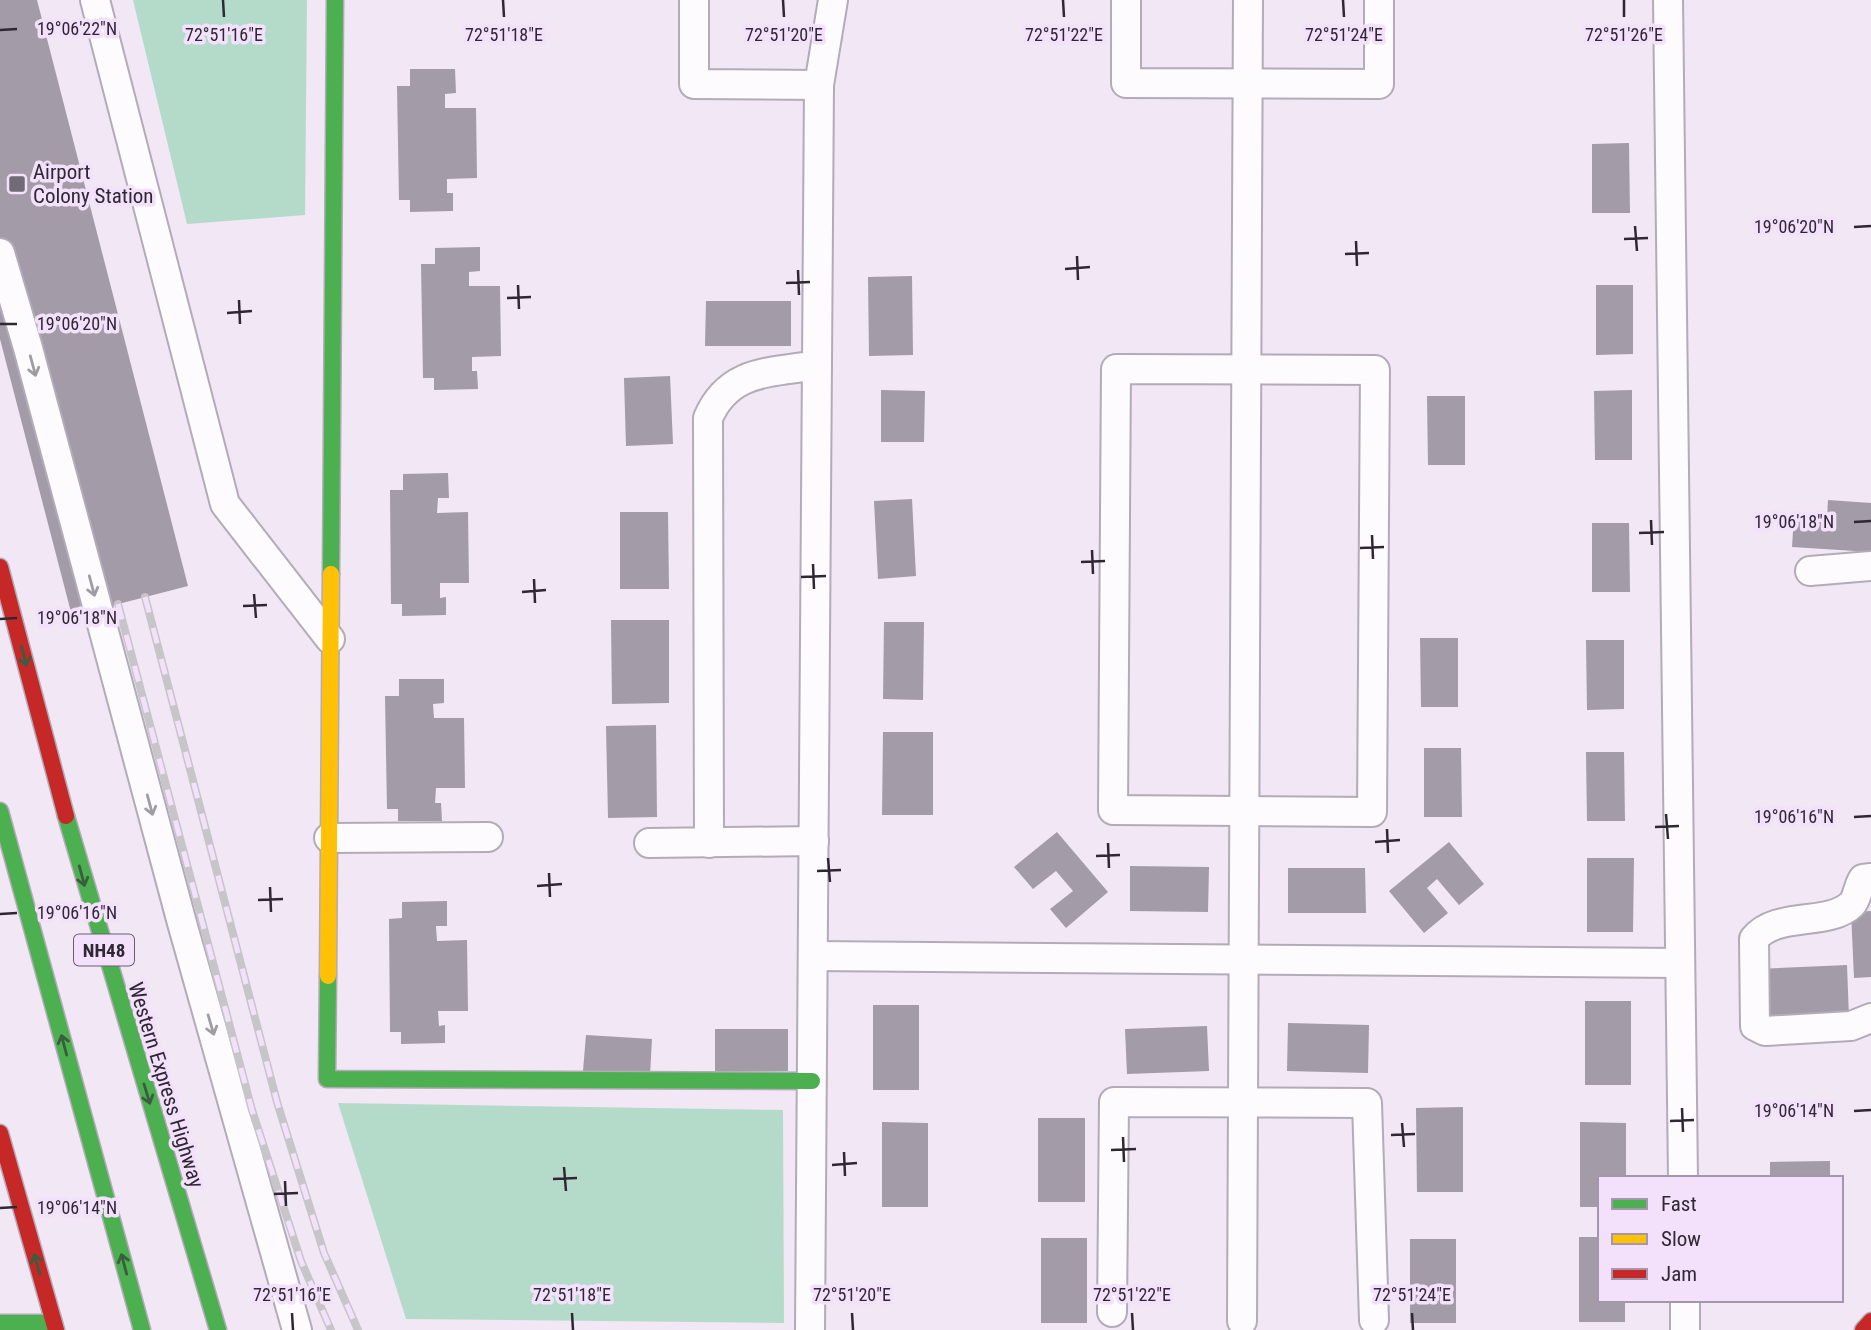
<svg xmlns="http://www.w3.org/2000/svg" width="1871" height="1330" viewBox="0 0 1871 1330" font-family="'Roboto Condensed',sans-serif">
<style>
.green{fill:#b4dbca}
.building{fill:#a39ba7}
.lines{fill:none;stroke-linecap:round;stroke-linejoin:round}
.street-casing{stroke:#b3abb7;stroke-width:32}
.fast-casing{stroke:#b3abb7;stroke-width:19}
.slow-casing{stroke:#b3abb7;stroke-width:19}
.jam-casing{stroke:#b3abb7;stroke-width:19}
.street{stroke:#fdfbfe;stroke-width:28}
.fast{stroke:#4caf50;stroke-width:16}
.slow{stroke:#ffc107;stroke-width:16}
.jam{stroke:#c62828;stroke-width:16}
.rail-casing{stroke:#c7c5c9;stroke-width:8}
.rail{stroke:#f3e1fb;stroke-width:5;stroke-dasharray:16;stroke-linecap:butt}
.oneway{stroke:#a09ca3}
.oneway2{stroke:#3b5d3f}
.ticks{fill:none;stroke:#2f2733;stroke-width:2.5}
.poi-dot{fill:#736a77;stroke:#f3e1fb;stroke-width:2.5}
.labels{text-anchor:middle;stroke-width:7;stroke-linejoin:round;paint-order:stroke}
.shield{fill:#f3e1fb;stroke:#6a5f6f;stroke-width:2}
.shield-label{font-size:19px;font-weight:bold;fill:#2f2733}
.poi-label{font-size:21px;fill:#2f2733;stroke:#f3e1fb;text-anchor:start}
.street-label{font-size:21px;fill:#2f2733;stroke:#f3e1fb}
.ticks-label{font-size:18px;text-anchor:middle;fill:#2f2733;stroke:#f3e1fb;stroke-width:7;stroke-linejoin:round;paint-order:stroke}
</style>
<rect width="100%" height="100%" fill="#f1e7f5"/>
<g class="green">
<path d="M133 0H307L305 215 187 224Z"/>
<path d="M338 1103 783 1110 784 1323 406 1319Z"/>
</g>
<g class="building">
<path d="M0 0H37L188 586 72 616 0 339Z"/>
<path d="M410 69H455L456 93 445 94V108H476L477 178 447 179V193H453V211L410 212V200H399L397 86H410Z"/>
<path d="M1629 143 1630 213H1592V144Z"/>
<path d="M480 247V271L469 272V286H500L501 356 472 357V371H477L478 389 434 390V378H423L421 264H435V248Z"/>
<path d="M912 276 913 355 869 356 868 277Z"/>
<path d="M1596 285H1633V354L1596 355Z"/>
<path d="M706 301H791V346H705Z"/>
<path d="M670 376 673 444 626 446 624 378Z"/>
<path d="M881 390 925 391 924 442H881Z"/>
<path d="M1632 390V460H1595L1594 391Z"/>
<path d="M1427 396H1465V465H1428Z"/>
<path d="M448 473 449 498H438L437 513 468 512 469 583H440V598L446 597V615L402 616V604H391L390 490H403V474Z"/>
<path d="M912 499 916 576 878 579 874 501Z"/>
<path d="M1828 500 1871 503V552L1792 547 1794 516 1827 518Z"/>
<path d="M620 512H668L669 589H620Z"/>
<path d="M1592 523H1629L1630 592H1592Z"/>
<path d="M611 620H669V703L612 704Z"/>
<path d="M884 622H924L923 700 883 699Z"/>
<path d="M1420 638H1458V707H1421Z"/>
<path d="M1586 640H1624V709L1587 710Z"/>
<path d="M399 679H444V703L433 704 434 718H464L465 788H436L435 803H441L442 821H398V809H387L385 696H399Z"/>
<path d="M656 725 657 817 608 818 606 726Z"/>
<path d="M883 732H933V815H882Z"/>
<path d="M1424 748H1461L1462 817H1424Z"/>
<path d="M1586 752H1624L1625 821H1587Z"/>
<path d="M1057 832 1108 892 1066 928 1050 909 1073 891 1056 871 1033 889 1014 867Z"/>
<path d="M1449 842 1484 884 1459 905 1437 879 1427 888 1448 913 1424 933 1389 891Z"/>
<path d="M1587 858H1634L1633 932H1587Z"/>
<path d="M1130 866 1209 867 1208 912 1130 911Z"/>
<path d="M1288 868H1365L1366 913H1288Z"/>
<path d="M447 901V926H436L437 941 467 940 468 1011H438L439 1026 445 1025V1043L401 1044V1032H390L389 919 402 918V902Z"/>
<path d="M1871 911V977L1854 978 1851 912Z"/>
<path d="M1847 965 1849 1018 1760 1022 1758 969Z"/>
<rect x="1585" y="1001" width="46" height="84"/>
<rect x="873" y="1005" width="46" height="85"/>
<path d="M1288 1023 1369 1025 1368 1073 1287 1071Z"/>
<path d="M1207 1026 1209 1071 1127 1074 1125 1029Z"/>
<path d="M715 1029H788V1071L715 1072Z"/>
<path d="M586 1035 652 1039 650 1076 583 1071Z"/>
<path d="M1463 1107V1192H1417L1416 1108Z"/>
<rect x="1038" y="1118" width="47" height="84"/>
<path d="M882 1122 928 1123V1207H882Z"/>
<path d="M1580 1122 1626 1123V1178H1600V1207H1580Z"/>
<path d="M1830 1161V1178H1770V1162Z"/>
<path d="M1579 1237H1600V1300H1625V1322H1579Z"/>
<rect x="1041" y="1238" width="46" height="85"/>
<rect x="1410" y="1239" width="46" height="84"/>
</g>
<g class="lines">
<defs>
<g id="street">
<path d="M95 0 225 504 330 639"/>
<path d="M694 0V84L819 85"/>
<path d="M1126 0V83L1379 84V0"/>
<path d="M1668 0 1683 1178"/>
<path d="M0 253 28 348 182 923 297 1330"/>
<path d="M1116 369 1375 370 1372 812 1113 810Z"/>
<path d="M1810 571 1871 566"/>
<path d="M329 838 488 837"/>
<path d="M649 843 814 841"/>
<path d="M709 843 708 418C729 369 771 373 817 365"/>
<path d="M1871 878 1863 879C1858 886 1857 899 1852 904 1829 927 1776 911 1754 939L1755 1026 1765 1031 1851 1026 1871 1018"/>
<path d="M813 956 1679 963"/>
<path d="M1685 1300V1330"/>
<path d="M1112 1312 1114 1102 1367 1103 1374 1320"/>
<path d="M1242 1321 1248 0"/>
<path d="M810 1330 819 85 833 0"/>
</g>
<g id="fast">
<path d="M331 574 335 0"/>
<path d="M0 811 142 1330"/>
<path d="M66 816 218 1330"/>
<path d="M328 976 327 1079 812 1081"/>
<path d="M0 1323H54"/>
</g>
<path id="slow" d="M328 976 331 574"/>
<g id="jam">
<path d="M0 567 66 816"/>
<path d="M0 1133 56 1330"/>
<path d="M1863 1330 1871 1321"/>
</g>
</defs>
<use href="#street" class="street-casing"/>
<use href="#fast" class="fast-casing"/>
<use href="#slow" class="slow-casing"/>
<use href="#jam" class="jam-casing"/>
<use href="#street" class="street"/>
<use href="#fast" class="fast"/>
<use href="#slow" class="slow"/>
<use href="#jam" class="jam"/>
<defs>
<g id="rail">
<path d="M145 597 277 1102 324 1253 358 1330"/>
<path d="M118 604 252 1110 301 1261 331 1330"/>
</g>
</defs>
<use href="#rail" class="rail-casing"/>
<use href="#rail" class="rail"/>
</g>
<defs><path id="oneway-shaft" d="M-6 0H5M1.5-3L5.5 0L1.5 3" fill="none" stroke-width="1.6" stroke-linecap="round" stroke-linejoin="round" transform="scale(1.75)"/></defs>
<g class="oneway">
<use href="#oneway-shaft" transform="translate(33 366) rotate(75)"/>
<use href="#oneway-shaft" transform="translate(92 586) rotate(75)"/>
<use href="#oneway-shaft" transform="translate(150 805) rotate(75)"/>
<use href="#oneway-shaft" transform="translate(211 1025) rotate(74)"/>
</g>
<g class="oneway2">
<use href="#oneway-shaft" transform="translate(24 656) rotate(75)"/>
<use href="#oneway-shaft" transform="translate(82 876) rotate(75)"/>
<use href="#oneway-shaft" transform="translate(64 1045) rotate(-105)"/>
<use href="#oneway-shaft" transform="translate(147 1094) rotate(73)"/>
<use href="#oneway-shaft" transform="translate(37 1264) rotate(-106)"/>
<use href="#oneway-shaft" transform="translate(124 1264) rotate(-105)"/>
</g>
<path class="ticks" d="M223 0 224 17M503 0 504 17M783 0 784 17M1063 0 1064 17M1343 0 1344 17M1624 0V17M0 30 17 29M1635 226 1637 251M1854 227 1871 226M1624 239 1648 238M1356 241 1357 266M1345 254 1369 253M1077 256 1078 280M1065 269 1090 267M798 270 799 295M786 283 810 282M518 285 519 309M507 298 531 297M239 300 240 324M227 313 252 311M0 324H17M1651 520 1652 545M1854 522 1871 521M1639 533 1664 532M1372 535 1373 559M1360 548 1384 547M1092 550 1093 574M1081 562 1105 561M813 564 814 589M801 577 826 576M534 579 535 603M522 592 546 590M254 594 256 618M243 606 267 605M0 619 17 618M1666 814 1668 839M1854 817 1871 816M1655 827 1679 826M1387 829 1388 853M1375 842 1400 840M1108 843 1109 868M1096 856 1120 855M828 858 830 882M817 871 841 870M549 873 550 897M537 886 562 884M270 887 271 912M258 900 283 899M0 914 17 913M1682 1108 1683 1132M1854 1111 1871 1110M1670 1121 1694 1120M1402 1123 1404 1147M1391 1135 1415 1134M1123 1137 1124 1162M1111 1150 1136 1149M844 1152 845 1176M832 1165 857 1163M564 1167 566 1191M553 1179 577 1178M285 1181 286 1206M274 1194 298 1193M0 1208 17 1207M292 1313 293 1330M572 1313 573 1330M852 1313 853 1330M1132 1313 1133 1330M1412 1313 1413 1330"/>
<rect class="poi-dot" x="8" y="175" width="18" height="18" rx="3.5"/>
<g class="labels">
<rect class="shield" x="74" y="934.5" width="60" height="31" rx="5"/>
<g class="shield-label">
<text x="104" y="957">NH48</text>
</g>
<g class="poi-label">
<text x="33" y="179">Airport<tspan x="33" dy="24">Colony Station</tspan></text>
</g>
<g class="street-label">
<text transform="translate(166 1085) rotate(73)" y="7">Western Express Highway</text>
</g>
</g>
<g class="ticks-label">
<text x="77" y="35">19°06'22"N</text>
<text x="224" y="41">72°51'16"E</text>
<text x="504" y="41">72°51'18"E</text>
<text x="784" y="41">72°51'20"E</text>
<text x="1064" y="41">72°51'22"E</text>
<text x="1344" y="41">72°51'24"E</text>
<text x="1624" y="41">72°51'26"E</text>
<text x="1794" y="233">19°06'20"N</text>
<text x="77" y="330">19°06'20"N</text>
<text x="1794" y="528">19°06'18"N</text>
<text x="77" y="624">19°06'18"N</text>
<text x="1794" y="823">19°06'16"N</text>
<text x="77" y="919">19°06'16"N</text>
<text x="1794" y="1117">19°06'14"N</text>
<text x="77" y="1214">19°06'14"N</text>
<text x="292" y="1301">72°51'16"E</text>
<text x="572" y="1301">72°51'18"E</text>
<text x="852" y="1301">72°51'20"E</text>
<text x="1132" y="1301">72°51'22"E</text>
<text x="1412" y="1301">72°51'24"E</text>
</g>
<rect x="1598" y="1176" width="245" height="126" fill="#f3e1fb" stroke="#a597ab" stroke-width="2"/>
<rect x="1612" y="1199" width="35" height="10" fill="#4caf50" stroke="#a597ab" stroke-width="2"/>
<text x="1661" y="1211" font-size="21" fill="#2f2733">Fast</text>
<rect x="1612" y="1234" width="35" height="10" fill="#ffc107" stroke="#a597ab" stroke-width="2"/>
<text x="1661" y="1246" font-size="21" fill="#2f2733">Slow</text>
<rect x="1612" y="1269" width="35" height="10" fill="#c62828" stroke="#a597ab" stroke-width="2"/>
<text x="1661" y="1281" font-size="21" fill="#2f2733">Jam</text>
</svg>
